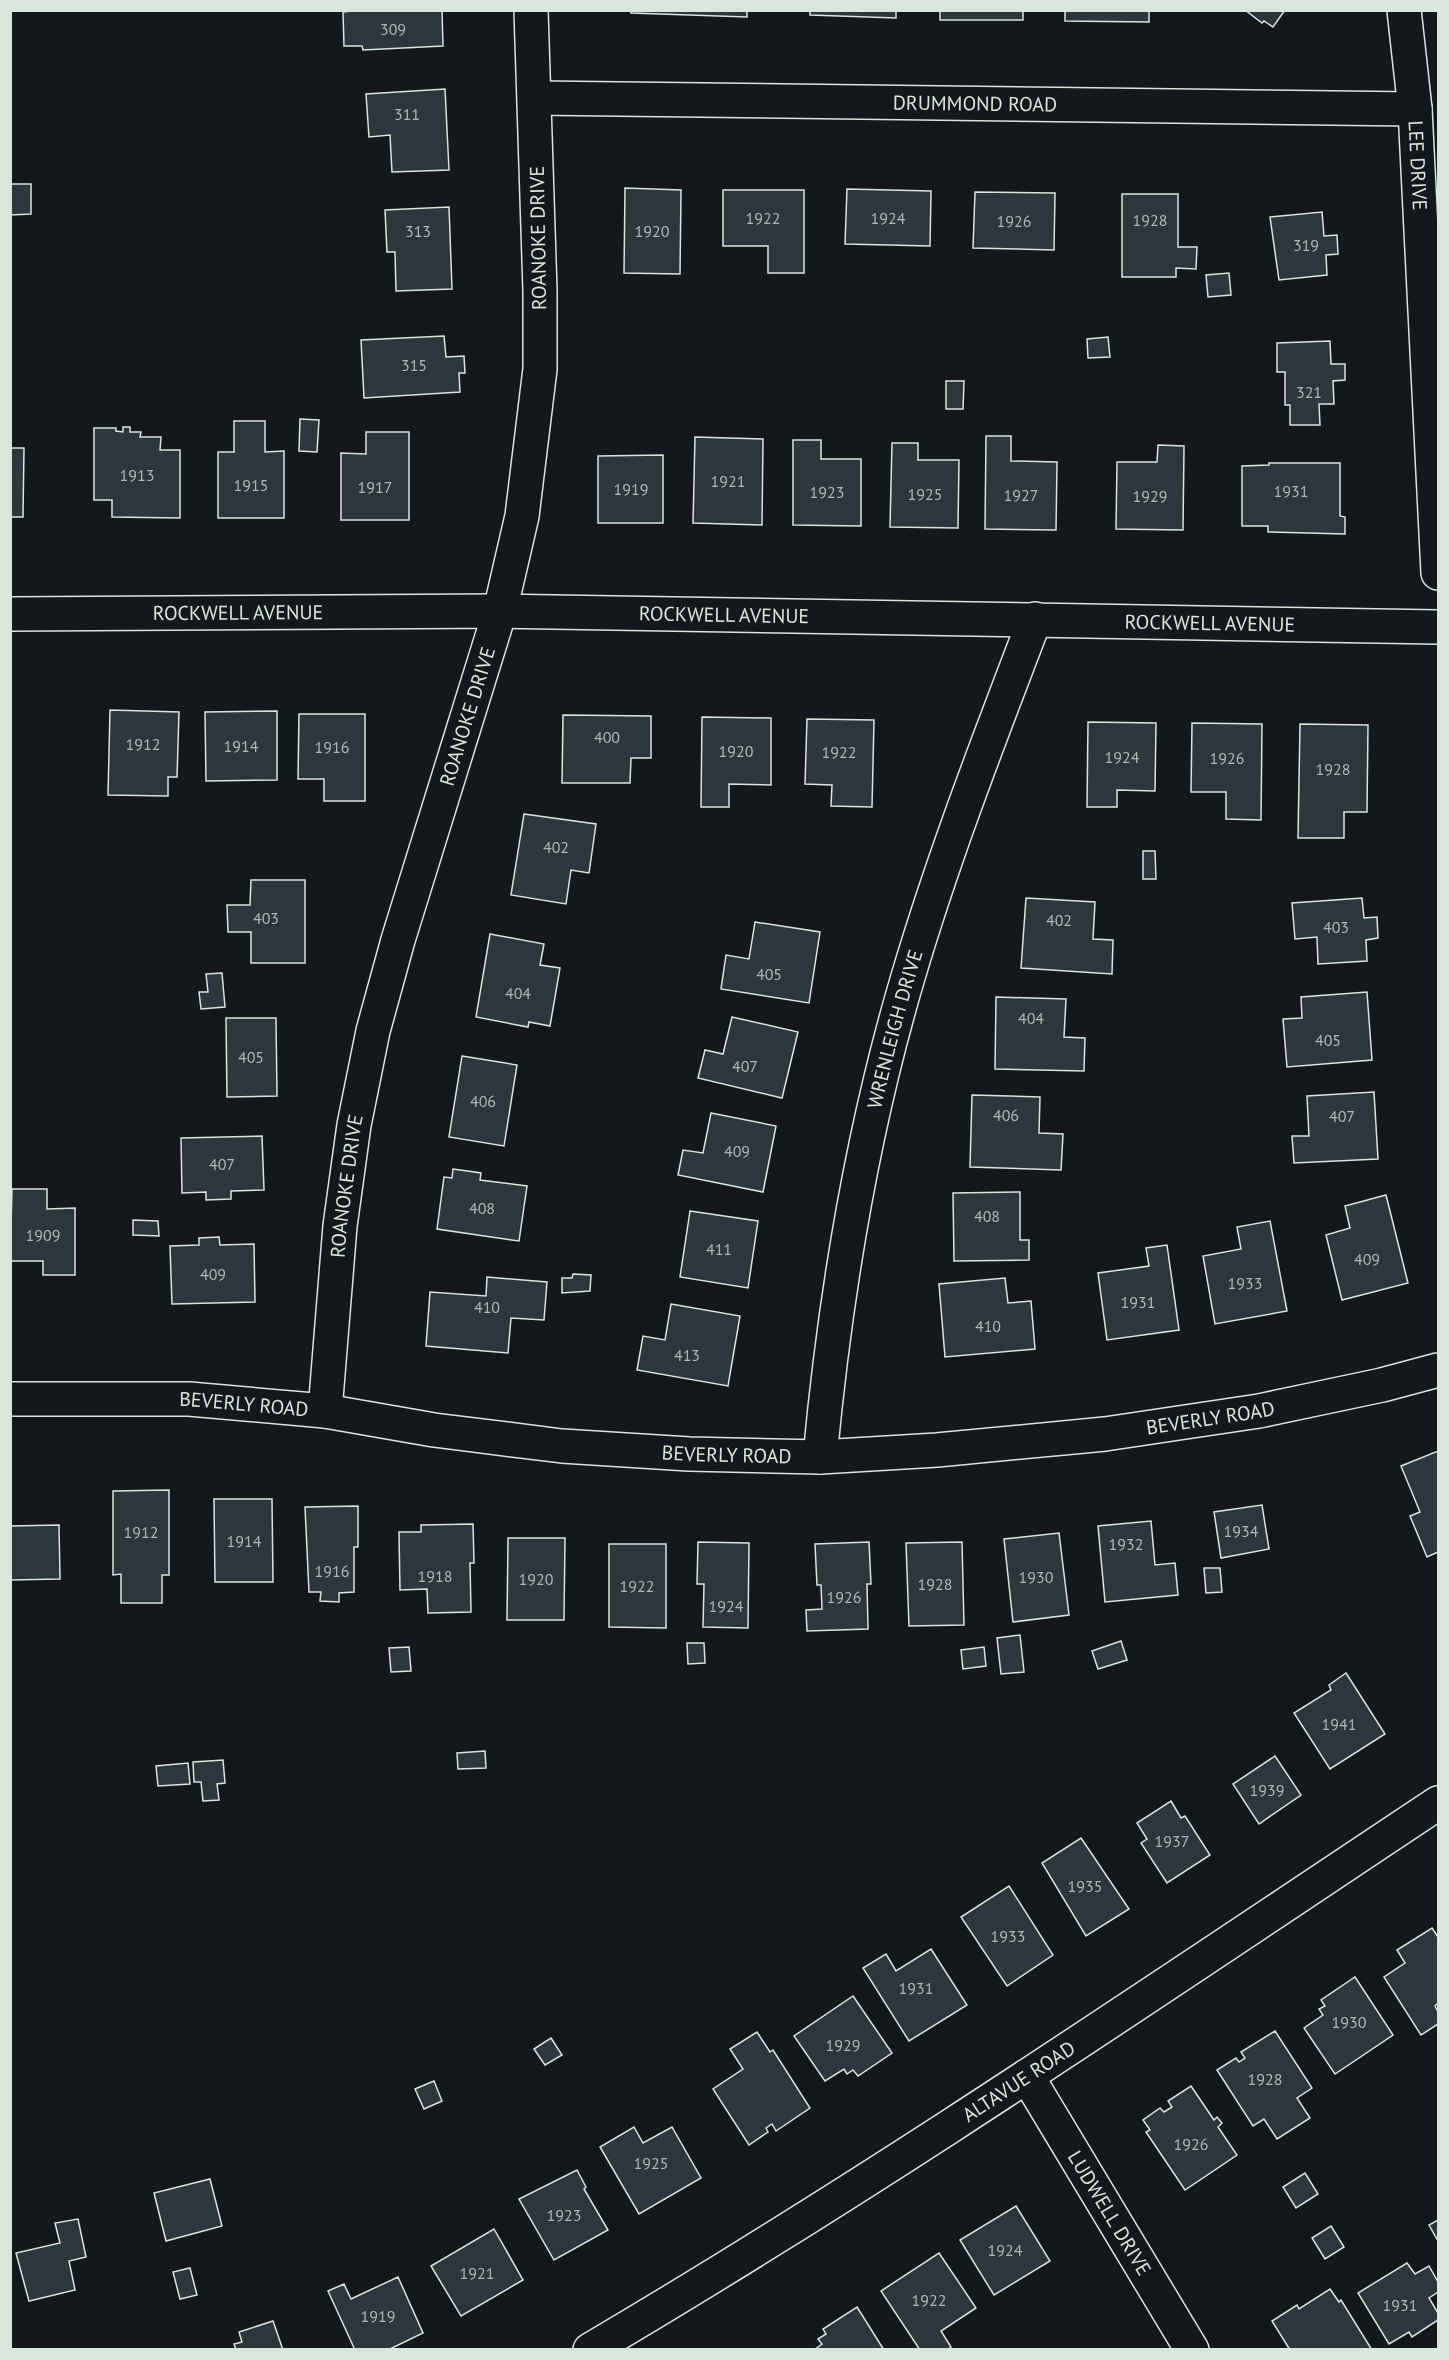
<svg xmlns="http://www.w3.org/2000/svg" width="1449" height="2360" viewBox="0 0 1449 2360" font-family="'PT Sans',sans-serif">
<style>
.building{fill:#2c363c;stroke:#d8e6dc;stroke-width:1.5}
.lines{fill:none;stroke-linecap:round;stroke-linejoin:round}
.minor-casing{stroke:#d8e6dc;stroke-width:36}
.minor{stroke:#14181c;stroke-width:33}
.labels{text-anchor:middle;stroke-width:4.5;stroke-linejoin:round;paint-order:stroke}
.number-label{font-size:16px;fill:#adbab4}
.street-label{font-size:20px;fill:#d8e6dc;stroke:#14181c}
</style>
<rect width="100%" height="100%" fill="#14181c"/>
<g class="building">
<path d="M360 10H442L443 46 363 50 362 46H344L343 12Z"/>
<path d="M631 10H747V17L631 13Z"/>
<path d="M810 10H896V18L810 15Z"/>
<rect x="940" y="10" width="83" height="10"/>
<path d="M1065 10H1149V22L1065 21Z"/>
<path d="M1245 10H1285L1273 27 1264 21 1262 23Z"/>
<path d="M445 89 449 170 392 172 390 135 369 137 366 94Z"/>
<path d="M10 184H31V214L10 215Z"/>
<path d="M625 188 681 190 680 274 624 273Z"/>
<path d="M847 189 931 191 930 246 845 244Z"/>
<path d="M723 190H804V273H768V246H723Z"/>
<path d="M975 192 1055 193 1054 250 973 248Z"/>
<path d="M1122 194H1178V247H1197L1196 269 1176 268V277H1122Z"/>
<path d="M449 207 452 289 396 291 395 252H387L385 210Z"/>
<path d="M1322 212 1324 236 1337 235 1338 254 1326 255 1327 275 1279 280 1270 217Z"/>
<path d="M1229 273 1231 295 1208 297 1206 275Z"/>
<path d="M444 336 446 357 464 356 465 373H459L460 392 364 398 361 340Z"/>
<path d="M1108 337 1110 357 1088 358 1087 339Z"/>
<path d="M1330 341 1331 364H1345V380L1333 381 1334 404H1319L1320 425H1290V405H1285V372H1277V343Z"/>
<path d="M946 381H964L963 409H946Z"/>
<path d="M300 419 319 420 317 452 299 451Z"/>
<path d="M234 421H265V452L284 451V518H218V452H234Z"/>
<path d="M123 427H130V432H141L140 437H161L160 450H180V518L112 517V500H94V428H116V431L123 432Z"/>
<path d="M366 432H409V520H341V453L366 454Z"/>
<path d="M986 436H1011V461L1057 462 1056 530 985 529Z"/>
<path d="M695 437 763 439 762 525 693 523Z"/>
<path d="M793 440H821V459H861V526L793 525Z"/>
<path d="M892 443H918V460H959L958 528 890 527Z"/>
<path d="M1158 445 1184 446 1183 530 1116 529 1117 462H1157Z"/>
<path d="M10 448H24L23 517H10Z"/>
<path d="M663 455V523H598V456Z"/>
<path d="M1269 463H1340V516L1345 517V534L1268 532V526H1242V466L1269 465Z"/>
<path d="M110 710 179 712 177 777H168V796L108 795Z"/>
<path d="M277 711V780L206 781 205 712Z"/>
<path d="M299 714H365V801H324V779H298Z"/>
<path d="M563 715 651 716V758H631L630 783H562Z"/>
<path d="M702 717 771 718V785L729 784V807H701Z"/>
<path d="M807 719 874 720 872 807 831 806 832 785 805 784Z"/>
<path d="M1088 722 1156 723 1155 791 1117 790V807H1087Z"/>
<path d="M1192 723 1262 724 1261 820 1226 819V792H1191Z"/>
<path d="M1300 724 1368 725 1367 812H1344V838H1298Z"/>
<path d="M524 814 596 824 589 873 571 870 566 904 511 895Z"/>
<path d="M1143 851H1155L1156 879H1143Z"/>
<path d="M251 880H305V963H251V932H228L227 905H250Z"/>
<path d="M1026 898 1095 902 1093 939 1113 940 1112 974 1021 968Z"/>
<path d="M1362 898 1364 918 1377 917 1378 938 1366 940 1367 961 1318 964 1317 937 1295 939 1292 903Z"/>
<path d="M755 922 820 932 809 1003 721 989 726 955 749 959Z"/>
<path d="M490 934 544 944 540 965 560 968 550 1026 529 1022 528 1027 476 1017Z"/>
<path d="M222 973 225 1007 201 1009 199 992H208L206 974Z"/>
<path d="M1367 992 1372 1060 1287 1067 1283 1019 1302 1018 1301 997Z"/>
<path d="M996 997 1066 999 1064 1037 1085 1038 1084 1071 995 1069Z"/>
<path d="M732 1017 798 1032 782 1098 698 1078 705 1050 723 1054Z"/>
<path d="M226 1018H276L277 1096 227 1097Z"/>
<path d="M462 1056 517 1065 504 1146 449 1137Z"/>
<path d="M1374 1092 1378 1159 1294 1163 1292 1136H1309L1307 1096Z"/>
<path d="M972 1095 1040 1097 1039 1133 1063 1134 1061 1170 970 1167Z"/>
<path d="M711 1113 776 1126 763 1192 678 1175 683 1150 703 1153Z"/>
<path d="M262 1136 264 1190 231 1191V1199L206 1200V1192L182 1193 181 1138Z"/>
<path d="M453 1169 481 1173 480 1180 527 1186 519 1241 437 1229 444 1177 452 1178Z"/>
<path d="M12 1189H47V1209L75 1208V1275H43V1261H10Z"/>
<path d="M1020 1192V1240H1029V1260L954 1261 953 1193Z"/>
<path d="M1386 1195 1408 1283 1342 1300 1326 1235 1350 1228 1345 1206Z"/>
<path d="M690 1211 758 1221 748 1288 680 1277Z"/>
<path d="M133 1220 158 1221 159 1236 133 1235Z"/>
<path d="M1270 1221 1287 1311 1215 1324 1203 1256 1241 1249 1237 1227Z"/>
<path d="M219 1237 220 1245 254 1244 255 1302 172 1304 170 1246 199 1245V1238Z"/>
<path d="M1167 1245 1179 1330 1107 1340 1098 1273 1149 1266 1146 1248Z"/>
<path d="M573 1274 591 1275 590 1291 562 1293V1278H572Z"/>
<path d="M487 1277 547 1282 544 1320 511 1318 508 1353 426 1346 430 1292 486 1296Z"/>
<path d="M1005 1278 1008 1303 1031 1301 1035 1349 945 1357 939 1284Z"/>
<path d="M671 1304 740 1316 728 1386 637 1370 643 1336 665 1340Z"/>
<path d="M1438 1451V1552L1427 1557 1410 1516 1420 1512 1401 1466Z"/>
<path d="M169 1490V1575H162V1603H121V1574L113 1575V1491Z"/>
<path d="M214 1499H272L273 1582H215Z"/>
<path d="M1262 1505 1269 1549 1221 1558 1214 1512Z"/>
<path d="M358 1506V1547H354V1592L339 1593V1602L320 1601 321 1592H309L305 1507Z"/>
<path d="M1151 1521 1155 1565 1175 1563 1178 1595 1105 1602 1098 1526Z"/>
<path d="M473 1524 474 1563H470L471 1612 428 1613 427 1589 400 1590 399 1532H421V1525Z"/>
<path d="M59 1525 60 1579 10 1580V1526Z"/>
<path d="M1059 1533 1069 1615 1013 1622 1004 1539Z"/>
<path d="M508 1538H565L564 1620H507Z"/>
<path d="M698 1542 749 1543 748 1628 703 1627 704 1584H697Z"/>
<path d="M869 1542 871 1584H867L868 1629 807 1631 806 1610 822 1609 821 1585H817L815 1544Z"/>
<path d="M962 1542 964 1625 909 1626 906 1543Z"/>
<path d="M609 1544H666V1628L609 1627Z"/>
<path d="M1204 1568H1220L1222 1592 1206 1593Z"/>
<path d="M1020 1635 1024 1672 1001 1674 997 1638Z"/>
<path d="M1121 1641 1127 1660 1098 1669 1092 1651Z"/>
<path d="M687 1643H704L705 1663 688 1664Z"/>
<path d="M409 1647 411 1671 391 1672 389 1648Z"/>
<path d="M984 1647 986 1666 963 1669 961 1650Z"/>
<path d="M1346 1673 1385 1734 1330 1769 1294 1713 1331 1690 1329 1685Z"/>
<path d="M485 1751 486 1768 458 1769 457 1753Z"/>
<path d="M1275 1756 1301 1795 1259 1824 1233 1784Z"/>
<path d="M223 1760 225 1783 217 1784 219 1800 203 1801 201 1782H194L193 1762Z"/>
<path d="M188 1763 190 1784 158 1786 156 1766Z"/>
<path d="M1171 1801 1181 1818 1185 1816 1210 1855 1167 1883 1141 1843 1147 1839 1137 1823Z"/>
<path d="M1081 1838 1129 1909 1086 1936 1042 1863Z"/>
<path d="M1009 1886 1053 1955 1007 1986 961 1917Z"/>
<path d="M1432 1928 1438 1937V2003L1435 2006 1438 2012V2024L1421 2035 1384 1977 1405 1963 1397 1950Z"/>
<path d="M931 1949 967 2005 909 2041 863 1968 886 1954 896 1971Z"/>
<path d="M1355 1977 1393 2035 1335 2074 1304 2028 1323 2015 1319 2009 1325 2006 1321 2000Z"/>
<path d="M853 1996 892 2053 858 2076 853 2070 847 2074 844 2069 825 2081 794 2036Z"/>
<path d="M1275 2031 1312 2088 1297 2098 1310 2118 1277 2139 1264 2119 1253 2126 1217 2070 1236 2058 1239 2062 1245 2058 1241 2052Z"/>
<path d="M757 2032 770 2052 773 2050 810 2108 776 2131 772 2124 766 2128 768 2132 749 2145 713 2089 743 2069 730 2049Z"/>
<path d="M551 2038 562 2055 545 2065 534 2049Z"/>
<path d="M434 2081 442 2101 424 2109 415 2089Z"/>
<path d="M1191 2086 1214 2120 1217 2117 1222 2123 1218 2127 1237 2155 1185 2190 1146 2132 1150 2130 1143 2120 1160 2108 1164 2112 1172 2107 1168 2101Z"/>
<path d="M634 2127 643 2143 672 2127 701 2178 639 2214 600 2147Z"/>
<path d="M577 2170 586 2187 584 2189 608 2230 554 2260 519 2199Z"/>
<path d="M1305 2173 1318 2194 1296 2208 1283 2187Z"/>
<path d="M210 2179 222 2226 166 2241 154 2193Z"/>
<path d="M1016 2206 1050 2261 994 2295 960 2240Z"/>
<path d="M78 2219 86 2257 69 2261 75 2290 29 2301 16 2253 60 2243 55 2223Z"/>
<path d="M1438 2220V2241L1429 2225Z"/>
<path d="M1331 2226 1344 2247 1325 2259 1312 2238Z"/>
<path d="M494 2229 523 2280 461 2316 431 2266Z"/>
<path d="M939 2253 976 2308 941 2331 951 2347 947 2350H920L881 2291Z"/>
<path d="M1407 2263 1415 2274 1429 2266 1438 2282V2292L1429 2298 1438 2313V2320L1412 2337 1409 2332 1389 2344 1358 2293Z"/>
<path d="M190 2268 197 2295 180 2299 173 2272Z"/>
<path d="M398 2277 423 2333 388 2350H355L328 2291 344 2284 351 2299Z"/>
<path d="M1330 2289 1339 2302 1341 2300 1372 2350H1290L1272 2321 1297 2305 1299 2309Z"/>
<path d="M857 2307 884 2350H814L822 2344 818 2339 826 2334 823 2329Z"/>
<path d="M273 2321 283 2350H236L234 2344 242 2342 239 2332Z"/>
</g>
<g class="lines">
<defs>
<g id="minor">
<path id="s1" d="M1404 10 1415 109 1438 573"/>
<path id="s2" d="M535 98 1415 109"/>
<path id="s3" d="M10 614 500 611 1438 627"/>
<path id="s4" d="M10 1399H189L325 1411 434 1430 562 1446 689 1454 820 1457 937 1450 1105 1434 1259 1411 1382 1385 1438 1370"/>
<path id="s5" d="M325 1411 340 1226 354 1125 373 1031 398 940 500 611 522 516 540 369V291L531 10"/>
<path id="s6" d="M820 1457C835 1297 862 1132 908 977 944 855 990 737 1035 619"/>
<path id="s7" d="M1027 2076 1192 2350"/>
<path id="s8" d="M590 2350C880 2179 1158 1989 1438 1803"/>
</g>
</defs>
<use href="#minor" class="minor-casing"/>
<use href="#minor" class="minor"/>
</g>
<g class="labels">
<g class="number-label">
<text x="393" y="35">309</text>
<text x="407" y="120">311</text>
<text x="763" y="224">1922</text>
<text x="888" y="224">1924</text>
<text x="1150" y="226">1928</text>
<text x="1014" y="227">1926</text>
<text x="418" y="237">313</text>
<text x="652" y="237">1920</text>
<text x="1306" y="251">319</text>
<text x="414" y="371">315</text>
<text x="1309" y="398">321</text>
<text x="137" y="481">1913</text>
<text x="728" y="487">1921</text>
<text x="251" y="491">1915</text>
<text x="375" y="493">1917</text>
<text x="631" y="495">1919</text>
<text x="1291" y="497">1931</text>
<text x="827" y="498">1923</text>
<text x="925" y="500">1925</text>
<text x="1021" y="501">1927</text>
<text x="1150" y="502">1929</text>
<text x="607" y="743">400</text>
<text x="143" y="750">1912</text>
<text x="241" y="752">1914</text>
<text x="332" y="753">1916</text>
<text x="736" y="757">1920</text>
<text x="839" y="758">1922</text>
<text x="1122" y="763">1924</text>
<text x="1227" y="764">1926</text>
<text x="1333" y="775">1928</text>
<text x="556" y="853">402</text>
<text x="266" y="924">403</text>
<text x="1059" y="926">402</text>
<text x="1336" y="933">403</text>
<text x="769" y="980">405</text>
<text x="518" y="999">404</text>
<text x="1031" y="1024">404</text>
<text x="1328" y="1046">405</text>
<text x="251" y="1063">405</text>
<text x="745" y="1072">407</text>
<text x="483" y="1107">406</text>
<text x="1006" y="1121">406</text>
<text x="1342" y="1122">407</text>
<text x="737" y="1157">409</text>
<text x="222" y="1170">407</text>
<text x="482" y="1214">408</text>
<text x="987" y="1222">408</text>
<text x="43" y="1241">1909</text>
<text x="719" y="1255">411</text>
<text x="1367" y="1265">409</text>
<text x="213" y="1280">409</text>
<text x="1245" y="1289">1933</text>
<text x="1138" y="1308">1931</text>
<text x="487" y="1313">410</text>
<text x="988" y="1332">410</text>
<text x="687" y="1361">413</text>
<text x="1241" y="1537">1934</text>
<text x="141" y="1538">1912</text>
<text x="244" y="1547">1914</text>
<text x="1126" y="1550">1932</text>
<text x="332" y="1577">1916</text>
<text x="435" y="1582">1918</text>
<text x="1036" y="1583">1930</text>
<text x="536" y="1585">1920</text>
<text x="935" y="1590">1928</text>
<text x="637" y="1592">1922</text>
<text x="844" y="1603">1926</text>
<text x="726" y="1612">1924</text>
<text x="1339" y="1730">1941</text>
<text x="1267" y="1796">1939</text>
<text x="1172" y="1847">1937</text>
<text x="1085" y="1892">1935</text>
<text x="1008" y="1942">1933</text>
<text x="916" y="1994">1931</text>
<text x="1349" y="2028">1930</text>
<text x="843" y="2051">1929</text>
<text x="1265" y="2085">1928</text>
<text x="1191" y="2150">1926</text>
<text x="651" y="2169">1925</text>
<text x="564" y="2221">1923</text>
<text x="1005" y="2256">1924</text>
<text x="477" y="2279">1921</text>
<text x="929" y="2306">1922</text>
<text x="1400" y="2311">1931</text>
<text x="378" y="2322">1919</text>
</g>
<g class="street-label">
<text dy="7" stroke="none"><textPath href="#s2" startOffset="440">DRUMMOND ROAD</textPath></text>
<text dy="7" stroke="none"><textPath href="#s1" startOffset="156">LEE DRIVE</textPath></text>
<text transform="translate(538 238) rotate(-91)" y="7">ROANOKE DRIVE</text>
<text dy="7" stroke="none"><textPath href="#s3" startOffset="228">ROCKWELL AVENUE</textPath></text>
<text dy="7" stroke="none"><textPath href="#s3" startOffset="714">ROCKWELL AVENUE</textPath></text>
<text dy="7" stroke="none"><textPath href="#s3" startOffset="1200">ROCKWELL AVENUE</textPath></text>
<text dy="7" stroke="none"><textPath href="#s5" startOffset="712">ROANOKE DRIVE</textPath></text>
<text dy="7" stroke="none"><textPath href="#s6" startOffset="435">WRENLEIGH DRIVE</textPath></text>
<text dy="7" stroke="none"><textPath href="#s5" startOffset="226">ROANOKE DRIVE</textPath></text>
<text dy="7" stroke="none"><textPath href="#s4" startOffset="234">BEVERLY ROAD</textPath></text>
<text dy="7" stroke="none"><textPath href="#s4" startOffset="1206">BEVERLY ROAD</textPath></text>
<text dy="7" stroke="none"><textPath href="#s4" startOffset="720">BEVERLY ROAD</textPath></text>
<text dy="7" stroke="none"><textPath href="#s8" startOffset="506">ALTAVUE ROAD</textPath></text>
<text dy="7" stroke="none"><textPath href="#s7" startOffset="160">LUDWELL DRIVE</textPath></text>
</g>
</g>
<rect width="1449" height="2360" fill="none" stroke="#d8e6dc" stroke-width="24"/>
</svg>
